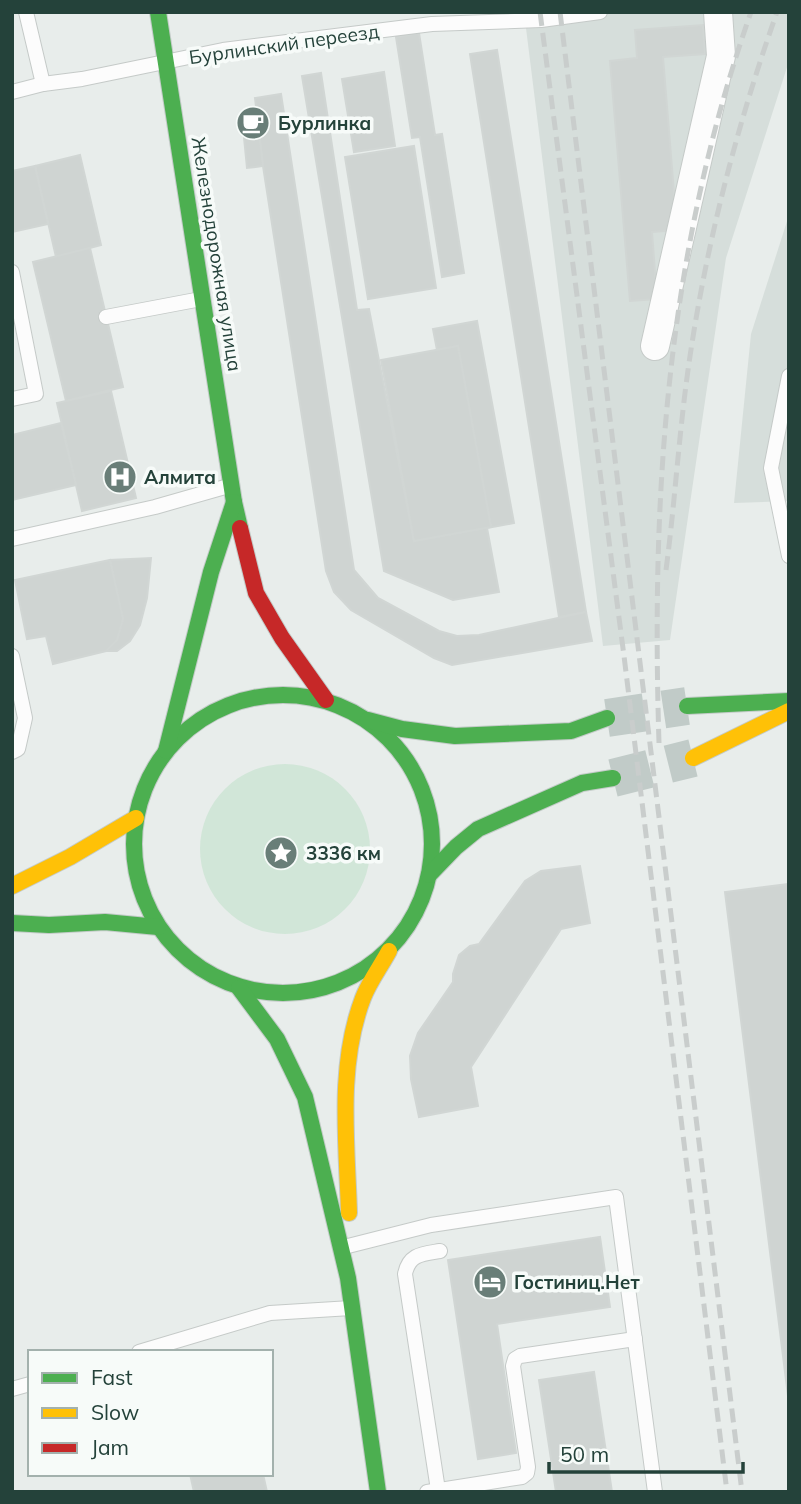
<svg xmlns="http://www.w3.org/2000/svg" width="801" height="1504" viewBox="0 0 801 1504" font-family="Mulish,sans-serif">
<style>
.built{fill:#d6dedb}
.green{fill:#d1e6d8}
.building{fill:#cfd4d2;stroke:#d1d6d4;stroke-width:2}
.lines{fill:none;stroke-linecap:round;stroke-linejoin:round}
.primary-tunnel{stroke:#c1cbc8;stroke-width:38;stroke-dasharray:38 19;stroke-linecap:butt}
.lane-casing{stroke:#c5cac8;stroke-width:16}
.street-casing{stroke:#c5cac8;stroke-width:30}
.fast-casing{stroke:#c3cbc8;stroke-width:18}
.slow-casing{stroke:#c3cbc8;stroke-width:18}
.jam-casing{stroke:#c3cbc8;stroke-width:18}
.lane{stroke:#fcfcfc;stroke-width:14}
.street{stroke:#fcfcfc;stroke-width:28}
.fast{stroke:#4caf50;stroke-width:16}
.slow{stroke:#ffc107;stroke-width:16}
.jam{stroke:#c62828;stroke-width:16}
.rail{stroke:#c9cdcc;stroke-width:5;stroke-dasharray:14 7;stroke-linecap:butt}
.labels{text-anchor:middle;stroke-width:7;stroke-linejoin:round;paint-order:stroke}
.street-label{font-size:19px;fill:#24423a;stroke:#f7fbf9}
.poi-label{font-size:19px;font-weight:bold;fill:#24423a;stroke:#f7fbf9;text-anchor:start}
</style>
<rect width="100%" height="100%" fill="#e8edeb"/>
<g class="built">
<path d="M524 12H789V61L726 258 670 640 603 646Z"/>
<path d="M789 215V501L734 503 751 334Z"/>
</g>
<circle class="green" cx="285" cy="849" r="85"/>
<g class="building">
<path d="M703 25 705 54 663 57 677 230 652 232 657 299 630 301 610 61 637 58 635 30Z"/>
<path d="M419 33 435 135 442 134 464 273 442 277 420 137 412 138 396 37Z"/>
<path d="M497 50 586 612 559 617 470 54Z"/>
<path d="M384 72 395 146 354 152 342 79Z"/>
<path d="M321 73 357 310 369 309 414 541 491 527 458 346 437 350 433 329 477 321 514 523 487 528 499 592 453 600 384 571 302 76Z"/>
<path d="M281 94 354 570 378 598 439 631 457 636 479 635 586 612 592 641 452 665 434 658 351 610 334 592 326 571 263 166 255 98Z"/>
<path d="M257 115 263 166 247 168 242 117Z"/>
<path d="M414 146 436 288 368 299 345 157Z"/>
<path d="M80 155 101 245 56 257 35 166Z"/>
<path d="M35 166 48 224 12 232V171Z"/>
<path d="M90 248 123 387 66 401 33 262Z"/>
<path d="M458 346 491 527 414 541 381 360Z"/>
<path d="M111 391 136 498 82 511 57 403Z"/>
<path d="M61 423 76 485 12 500V435Z"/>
<path d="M151 558 147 598 140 625 130 641 117 651H106L117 640 123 619 110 560Z"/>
<path d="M110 560 123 619 117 640 106 651 53 664 46 636 27 639 15 580Z"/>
<path d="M580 866 590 923 561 929 471 1067 478 1106 419 1117 411 1079 410 1056 418 1033 453 982V974L459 955 470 946 479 944 525 881 541 871Z"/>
<path d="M789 884V1404L725 892Z"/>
<path d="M600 1237 610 1307 497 1324 516 1453 478 1459 448 1260Z"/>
<path d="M594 1372 612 1492H556L539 1380Z"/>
<path d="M190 1474H263L267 1492H194Z"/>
</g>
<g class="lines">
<g class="primary-tunnel">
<path d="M607 718 687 706"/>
<path d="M613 778 693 758"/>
</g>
<defs>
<g id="lane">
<path d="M26 12 43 84"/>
<path d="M12 92 43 84 82 79 223 50 432 24 541 20 600 12"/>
<path d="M12 272 36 394 12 399"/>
<path d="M106 317 201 299"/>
<path d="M789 376 771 468 789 556"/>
<path d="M12 539 155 507 232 485"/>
<path d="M12 656 25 718 18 749 12 752"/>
<path d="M348 1246 431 1225 616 1197 655 1492"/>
<path d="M139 1352 270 1313 351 1308"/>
<path d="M12 1389 30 1384"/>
<path d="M438 1490 405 1274C409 1254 422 1254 440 1251"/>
<path d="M427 1492 522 1477 527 1473 528 1467 513 1366 515 1359 520 1356 635 1339"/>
</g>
<path id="street" d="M655 346 721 56 718 12"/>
<g id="fast">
<path d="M158 12 234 502 240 528"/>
<circle cx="283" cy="844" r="149"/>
<path d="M687 706 789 701"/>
<path d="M368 720 402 729 455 736 571 731 607 718"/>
<path d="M166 751 211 572 234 502"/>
<path d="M429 875 456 847 478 829 582 783 613 778"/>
<path d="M12 923 49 925 105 922 158 927"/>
<path d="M239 988 277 1039 305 1097 348 1278 378 1492"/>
</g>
<g id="slow">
<path d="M693 758 789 711"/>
<path d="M12 886 70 857 136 818"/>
<path d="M349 1213C347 1143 337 1066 363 998 369 982 381 966 389 951"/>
</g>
<path id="jam" d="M240 528 256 593 282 638 326 700"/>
</defs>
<use href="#lane" class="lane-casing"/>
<use href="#street" class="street-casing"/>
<use href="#fast" class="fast-casing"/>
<use href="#slow" class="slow-casing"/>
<use href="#jam" class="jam-casing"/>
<use href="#lane" class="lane"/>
<use href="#street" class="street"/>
<use href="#fast" class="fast"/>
<use href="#slow" class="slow"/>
<use href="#jam" class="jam"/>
<g class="rail">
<path d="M540 12 624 656 727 1492"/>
<path d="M560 12 742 1492"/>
<path d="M666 570C675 502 679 432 689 363 706 245 737 125 777 12"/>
<path d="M659 743C651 492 667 251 751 12"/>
</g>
</g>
<defs>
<symbol id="cafe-disc" viewBox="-11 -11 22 22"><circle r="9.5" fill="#697e78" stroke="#f7fbf9"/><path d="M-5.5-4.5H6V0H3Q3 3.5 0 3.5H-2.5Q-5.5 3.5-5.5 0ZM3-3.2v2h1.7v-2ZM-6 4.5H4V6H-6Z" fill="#fff"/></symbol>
<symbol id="hospital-disc" viewBox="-11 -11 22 22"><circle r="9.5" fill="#697e78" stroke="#f7fbf9"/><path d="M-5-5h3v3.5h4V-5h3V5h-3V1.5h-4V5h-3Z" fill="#fff"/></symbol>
<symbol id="sight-disc" viewBox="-11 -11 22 22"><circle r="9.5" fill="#697e78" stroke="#f7fbf9"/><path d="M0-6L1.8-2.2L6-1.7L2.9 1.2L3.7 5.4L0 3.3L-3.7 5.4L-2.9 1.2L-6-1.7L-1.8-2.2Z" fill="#fff"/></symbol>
<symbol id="hotel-disc" viewBox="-11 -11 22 22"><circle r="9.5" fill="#697e78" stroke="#f7fbf9"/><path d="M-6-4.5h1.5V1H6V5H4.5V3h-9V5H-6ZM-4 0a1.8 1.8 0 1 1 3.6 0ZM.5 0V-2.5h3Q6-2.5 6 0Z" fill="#fff"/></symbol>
</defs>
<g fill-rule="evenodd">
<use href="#cafe-disc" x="234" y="104" width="38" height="38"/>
<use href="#hospital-disc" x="101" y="458" width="38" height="38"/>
<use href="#sight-disc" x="262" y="834" width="38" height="38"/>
<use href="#hotel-disc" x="471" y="1263" width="38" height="38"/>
</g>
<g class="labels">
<g class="street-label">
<text transform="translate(284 44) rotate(-8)" y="7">Бурлинский переезд</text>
<text transform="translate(217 254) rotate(81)" y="7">Железнодорожная улица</text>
</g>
<g class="poi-label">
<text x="278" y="130">Бурлинка</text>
<text x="144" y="484">Алмита</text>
<text x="306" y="860">3336 км</text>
<text x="514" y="1289">Гостиниц.Нет</text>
</g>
</g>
<rect width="801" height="1504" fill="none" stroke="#24423a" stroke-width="28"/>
<rect x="28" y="1350" width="245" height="126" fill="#f7fbf9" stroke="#a3b1ad" stroke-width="2"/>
<rect x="42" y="1373" width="35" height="10" fill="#4caf50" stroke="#a3b1ad" stroke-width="2"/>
<text x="91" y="1385" font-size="21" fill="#24423a">Fast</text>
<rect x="42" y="1408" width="35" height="10" fill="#ffc107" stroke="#a3b1ad" stroke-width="2"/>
<text x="91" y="1420" font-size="21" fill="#24423a">Slow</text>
<rect x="42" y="1443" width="35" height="10" fill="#c62828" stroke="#a3b1ad" stroke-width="2"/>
<text x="91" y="1455" font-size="21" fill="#24423a">Jam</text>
<path d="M549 1462v10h194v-10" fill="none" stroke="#24423a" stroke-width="3.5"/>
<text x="560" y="1462" font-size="21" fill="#24423a" stroke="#f7fbf9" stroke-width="5" paint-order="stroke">50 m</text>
</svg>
